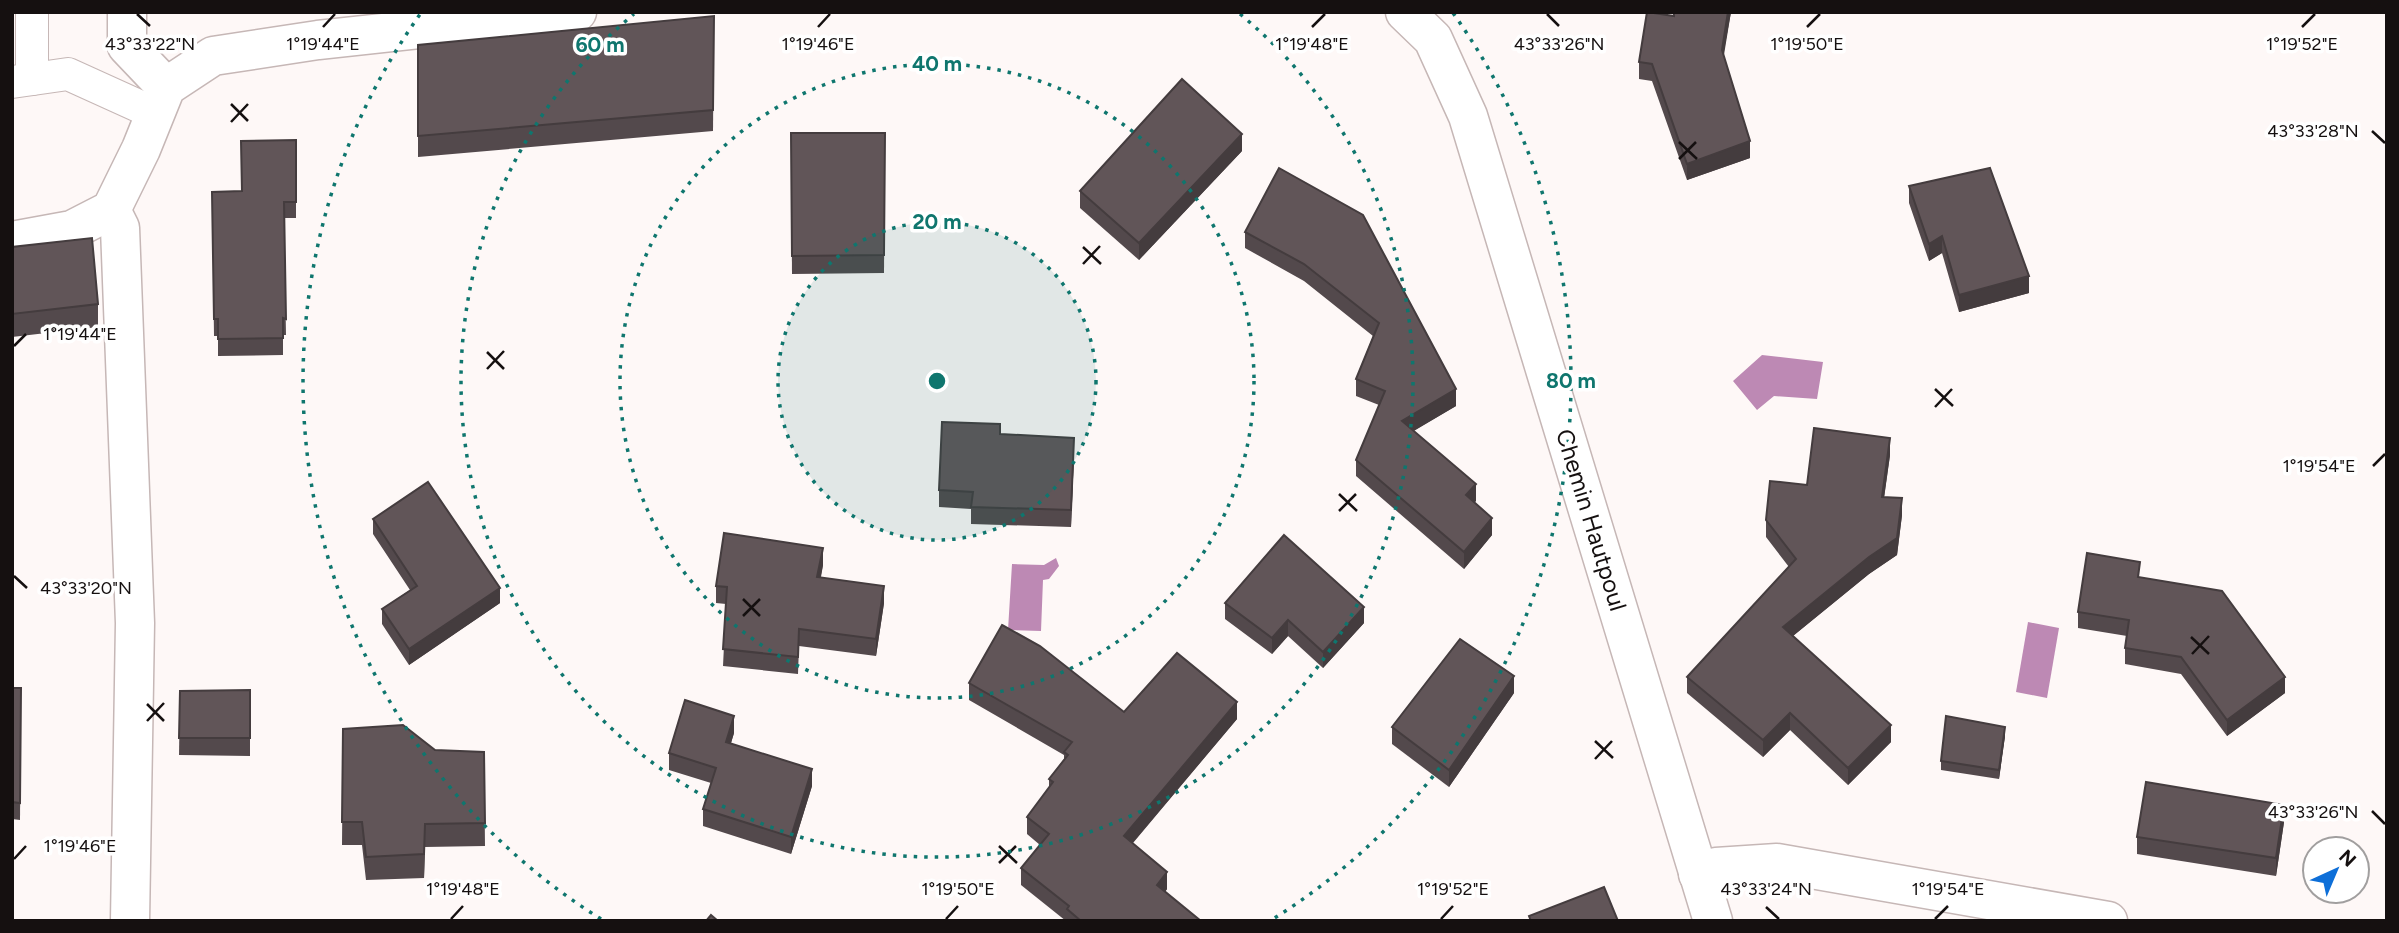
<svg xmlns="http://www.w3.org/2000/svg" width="2399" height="933" viewBox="0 0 2399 933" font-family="Figtree,sans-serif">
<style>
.water{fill:#bd89b4}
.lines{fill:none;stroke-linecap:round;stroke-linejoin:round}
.service-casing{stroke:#c6b7b6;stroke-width:34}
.minor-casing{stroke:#c6b7b6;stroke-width:41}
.service{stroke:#fff;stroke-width:32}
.minor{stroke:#fff;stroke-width:38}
.wall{fill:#53494c}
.shaded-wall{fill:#443c3e}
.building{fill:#615558;stroke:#443c3e;stroke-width:2}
.ticks{fill:none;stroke:#151010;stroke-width:2.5}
.ring{fill:none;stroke:#0f766e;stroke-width:3.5;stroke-dasharray:3.5 7}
.labels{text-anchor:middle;stroke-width:7;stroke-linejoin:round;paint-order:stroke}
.street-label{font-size:24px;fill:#151010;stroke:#fff}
.ticks-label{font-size:18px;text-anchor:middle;fill:#151010;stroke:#fff;stroke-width:7;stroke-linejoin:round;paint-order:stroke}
.centre{fill:#0f766e;stroke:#fff;stroke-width:3.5}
.ring-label{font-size:21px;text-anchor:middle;font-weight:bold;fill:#0f766e;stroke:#fff;stroke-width:7;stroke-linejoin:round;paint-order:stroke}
</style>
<rect width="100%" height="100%" fill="#fef8f7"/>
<g class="water">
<path d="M1762 355 1823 362 1817 399 1774 396 1757 410 1733 381Z"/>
<path d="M1056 558 1059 566 1049 579 1043 580 1041 631 1008 630 1012 564 1044 565Z"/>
<path d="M2028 622 2059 628 2047 698 2016 692Z"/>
</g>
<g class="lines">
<defs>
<g id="service">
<path d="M32 79V12"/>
<path d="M12 82 68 74 154 113"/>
</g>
<g id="minor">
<path d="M127 12V46L166 87"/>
<path d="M1405 12 1433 39 1468 116 1713 921"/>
<path d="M111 210 120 228 135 623 130 921"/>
<path d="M12 241 72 230 111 210 141 149 166 87 213 56 318 40 577 12"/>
<path d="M1698 874 1716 867 1777 863 2108 921"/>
</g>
</defs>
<use href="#service" class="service-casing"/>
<use href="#minor" class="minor-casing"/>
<use href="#service" class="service"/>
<use href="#minor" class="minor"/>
</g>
<g class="wall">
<path d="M1674 12H1731L1723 56 1750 158 1687 180 1652 81 1639 79V62L1674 16Z"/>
<path d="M714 16 713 131 418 157V45Z"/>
<path d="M791 133H885L884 273 792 274Z"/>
<path d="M296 140V218H284L286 335H283V355L218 356V336H214L212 192 242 191Z"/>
<path d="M1242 151 1139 260 1080 208V191Z"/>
<path d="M1279 168 1456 406 1413 431 1476 501 1474 502 1492 535 1464 569 1356 476V460L1379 405 1356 396V379L1373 336 1304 281 1245 248V232Z"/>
<path d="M1909 186 2029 293 1959 312 1942 253 1929 261 1909 203Z"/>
<path d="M12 247 98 304V327L12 337Z"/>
<path d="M1000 435 1074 455 1071 527 971 524V509L939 507V490Z"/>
<path d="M1890 455 1884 497 1902 515 1897 555 1869 574 1793 636 1891 742 1848 785 1790 730 1763 757 1687 693V677L1789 567 1766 537V520L1807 485Z"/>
<path d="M373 519 500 603 409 665 382 624V609L410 590 373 534Z"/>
<path d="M823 565 821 577 884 603 876 656 799 646 798 674 723 666 726 604 716 603V586Z"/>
<path d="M2140 578 2285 693 2227 736 2181 674 2125 664V648L2127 636 2078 628V612Z"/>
<path d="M1225 603 1364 623 1323 668 1288 636 1272 654 1225 619Z"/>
<path d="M969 683 1124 712 1237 719 1133 843 1167 889 1165 892 1201 921H1066L1021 885V868L1040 845 1027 834V817L1049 788V779L1064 759V755L969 700Z"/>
<path d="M12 688H21L20 820 12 819Z"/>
<path d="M250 690V756L179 755 180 691Z"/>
<path d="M1514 693 1449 787 1392 744V727Z"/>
<path d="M343 729 435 750 484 752 485 846 425 847 424 878 366 880 362 845H342Z"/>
<path d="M734 733 731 743 812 786 791 854 703 826V809L711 783 669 770V753Z"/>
<path d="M2005 736 1999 779 1941 770V761Z"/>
<path d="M2284 822 2276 876 2137 854V837Z"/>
</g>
<g class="shaded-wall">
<path d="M1728 12H1731L1722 67V50Z"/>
<path d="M1242 134V151L1139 260V243Z"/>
<path d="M1750 141V158L1687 180V164Z"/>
<path d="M1942 236V253L1929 261V244Z"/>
<path d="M2029 276V293L1959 312V295Z"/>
<path d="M1456 389V406L1402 438V421Z"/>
<path d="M1074 438V455L1071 527V510Z"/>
<path d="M1890 438V455L1882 513V497Z"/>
<path d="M1476 484V501L1466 512V495Z"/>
<path d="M1902 498V515L1897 555 1869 574 1783 644V627Z"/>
<path d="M1492 518V535L1464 569V552Z"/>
<path d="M823 548V565L817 594V577Z"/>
<path d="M884 586V603L876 656V639Z"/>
<path d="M500 588V603L409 665V649Z"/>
<path d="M1364 607V623L1323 668V652Z"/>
<path d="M1288 620V636L1272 654V638Z"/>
<path d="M1514 676V693L1449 787V770Z"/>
<path d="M2285 677V693L2227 736V720Z"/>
<path d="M1237 702V719L1124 853V836Z"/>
<path d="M1790 713V730L1763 757V740Z"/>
<path d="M734 716V733L726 759V742Z"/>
<path d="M1891 725V742L1848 785V768Z"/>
<path d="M2005 727V736L1999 779V770Z"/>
<path d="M812 769V786L791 854V837Z"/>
<path d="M2284 805V822L2276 876V858Z"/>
<path d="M425 824V847L424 878V854Z"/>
<path d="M1167 872V889L1157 902V885Z"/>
</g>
<g class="building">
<path d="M1647 12 1674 16V12H1728L1722 50 1750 141 1687 164 1652 64 1639 62Z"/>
<path d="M714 16 713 110 418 136V45Z"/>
<path d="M1182 79 1242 134 1139 243 1080 191Z"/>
<path d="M791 133H885L884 255 792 256Z"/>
<path d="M296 140V202H284L286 319 283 318V338L218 339V319H214L212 192 242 191 241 141Z"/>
<path d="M1279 168 1363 215 1456 389 1402 421 1476 484 1466 495 1492 518 1464 552 1356 460 1385 391 1356 379 1379 323 1304 264 1245 232Z"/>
<path d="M1990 168 2029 276 1959 295 1942 236 1929 244 1909 186Z"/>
<path d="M92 238 98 304 12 314V247Z"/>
<path d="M942 422 1000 424V434L1074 438 1071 510 971 507 973 492 939 490Z"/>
<path d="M1814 428 1890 438 1882 497 1902 498 1897 538 1869 557 1783 627 1891 725 1848 768 1790 713 1763 740 1687 677 1796 559 1766 520 1770 481 1807 485Z"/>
<path d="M428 482 500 588 409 649 382 609 417 586 373 519Z"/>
<path d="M724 533 823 548 817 577 884 586 876 639 799 629 798 657 723 649 727 587 716 586Z"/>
<path d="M1284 535 1364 607 1323 652 1288 620 1272 638 1225 603Z"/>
<path d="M2087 553 2140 562 2138 577 2222 591 2285 677 2227 720 2181 657 2125 648 2129 620 2078 612Z"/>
<path d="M1002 625 1040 646 1124 712 1177 653 1237 702 1124 836 1167 872 1157 885 1201 921H1081L1067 909 1069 906 1021 868 1049 834 1027 817 1053 782 1049 779 1068 755 1064 752 1072 742 969 683Z"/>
<path d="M1460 639 1514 676 1449 770 1392 727Z"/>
<path d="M12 688H21L20 803 12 802Z"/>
<path d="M250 690V738H179L180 691Z"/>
<path d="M685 700 734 716 726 742 812 769 791 837 703 809 716 768 669 753Z"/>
<path d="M1946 716 2005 727 1999 770 1941 761Z"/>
<path d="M403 725 435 750 484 752 485 823 425 824 424 854 366 857 362 822H342L343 729Z"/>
<path d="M2146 782 2284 805 2276 858 2137 837Z"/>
<path d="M1604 887 1618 921H1531L1529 916Z"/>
<path d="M711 915 718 921H706Z"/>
</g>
<path class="ticks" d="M137 14 150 26M1547 14 1559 26M323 27 335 14M818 27 830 14M1312 27 1325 14M1807 27 1820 14M2302 27 2315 14M231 104 248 121M231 122 248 104M2372 131 2385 143M1679 142 1697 159M1679 159 1696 142M1083 247 1101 264M1083 264 1100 246M14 346 26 334M487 352 504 369M487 369 504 351M1935 389 1953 406M1935 407 1952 389M2373 466 2385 454M1339 494 1357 511M1339 511 1356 494M14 576 27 588M743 599 760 616M743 616 760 599M2191 637 2209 654M2192 654 2209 636M147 704 164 721M147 721 164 703M1595 741 1613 758M1595 759 1612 741M2372 811 2385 824M999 846 1017 863M14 859 26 846M999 863 1016 846M1766 907 1779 919M451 919 463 906M946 919 958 906M1441 919 1453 906M1935 919 1948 906"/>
<circle cx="937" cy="381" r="159" fill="#0f766e" fill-opacity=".12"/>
<g class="ring">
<circle cx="937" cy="381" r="159"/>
<circle cx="937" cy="381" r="317"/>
<path d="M1240 14A476 476 0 1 1 634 14"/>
<path d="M601 919A634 634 0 0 1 421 13M1453 13A634 634 0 0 1 1273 919"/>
</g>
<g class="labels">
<g class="street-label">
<text transform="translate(1591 520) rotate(73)" y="8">Chemin Hautpoul</text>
</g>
</g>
<g class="ticks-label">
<text x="150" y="50">43°33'22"N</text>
<text x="1559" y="50">43°33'26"N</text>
<text x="323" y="50">1°19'44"E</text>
<text x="818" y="50">1°19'46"E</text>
<text x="1312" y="50">1°19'48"E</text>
<text x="1807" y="50">1°19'50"E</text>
<text x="2302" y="50">1°19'52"E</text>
<text x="2313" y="137">43°33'28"N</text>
<text x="80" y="340">1°19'44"E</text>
<text x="2319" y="472">1°19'54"E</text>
<text x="86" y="594">43°33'20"N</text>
<text x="2313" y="818">43°33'26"N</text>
<text x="80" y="852">1°19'46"E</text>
<text x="463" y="895">1°19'48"E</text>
<text x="958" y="895">1°19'50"E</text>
<text x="1453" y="895">1°19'52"E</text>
<text x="1948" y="895">1°19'54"E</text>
<text x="1766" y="895">43°33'24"N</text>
</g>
<circle cx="937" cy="381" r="10" class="centre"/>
<g class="ring-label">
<text x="600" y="52">60 m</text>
<text x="937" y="71">40 m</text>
<text x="937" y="229">20 m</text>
<text x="1571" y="388">80 m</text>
</g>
<rect width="2399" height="933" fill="none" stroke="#151010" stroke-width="28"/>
<g transform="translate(2336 870) rotate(44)"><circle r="33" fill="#ffffff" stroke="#a19f9f" stroke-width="2"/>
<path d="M0-5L12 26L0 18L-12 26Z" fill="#0e6fd8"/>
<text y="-10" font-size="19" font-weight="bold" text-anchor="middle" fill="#151010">N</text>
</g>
</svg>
